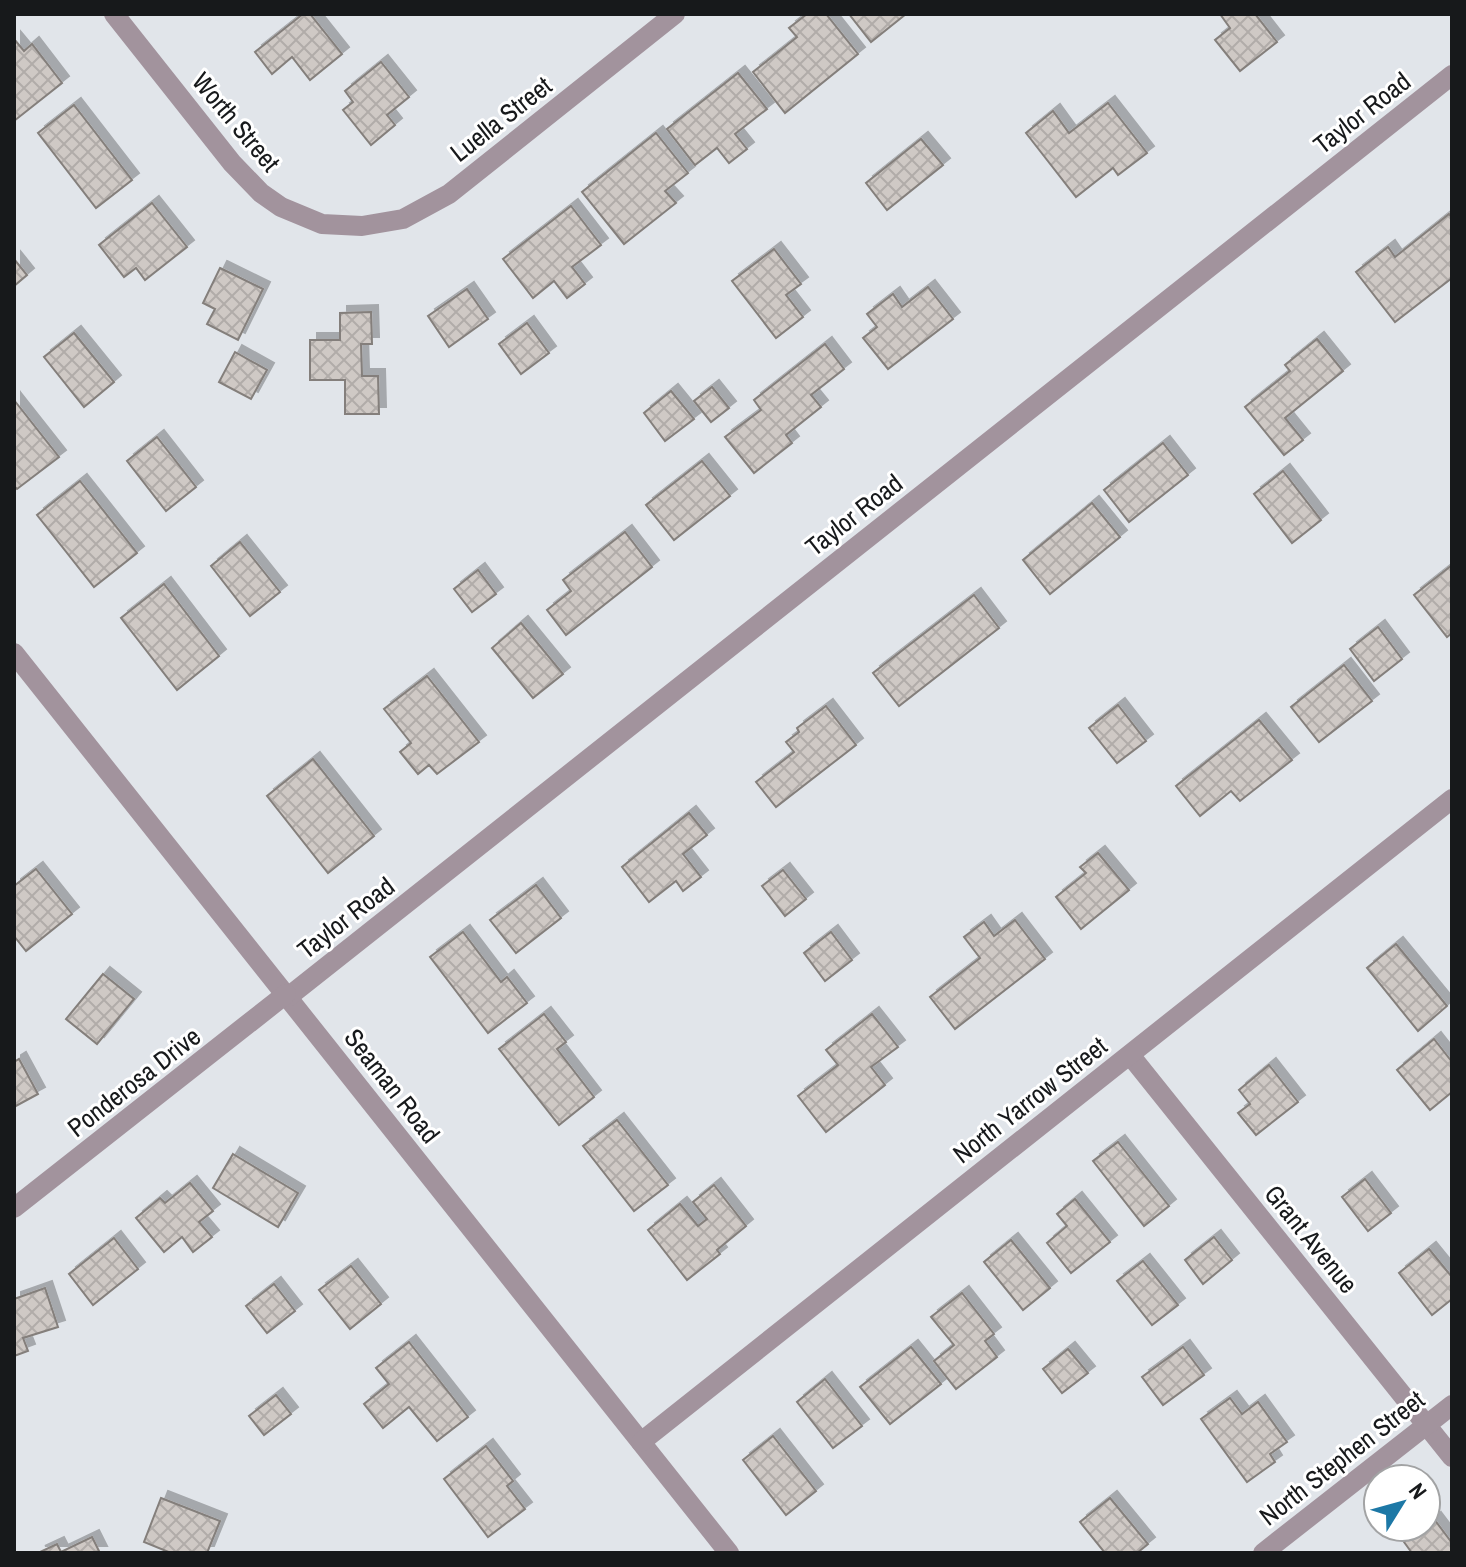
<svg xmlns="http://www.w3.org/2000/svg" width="1466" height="1567" viewBox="0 0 1466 1567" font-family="'Archivo Narrow',sans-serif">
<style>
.building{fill:url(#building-cross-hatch);stroke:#847f7b;stroke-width:2;filter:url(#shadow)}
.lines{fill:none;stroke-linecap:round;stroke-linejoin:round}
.minor{stroke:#a2939d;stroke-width:20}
.labels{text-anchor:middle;stroke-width:6;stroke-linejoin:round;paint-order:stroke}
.street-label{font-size:26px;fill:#17191b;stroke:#fff}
</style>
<defs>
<pattern id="building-cross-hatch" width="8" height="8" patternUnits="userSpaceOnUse" patternTransform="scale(2)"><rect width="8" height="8" fill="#cfc9c5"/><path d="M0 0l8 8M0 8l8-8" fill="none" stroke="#b1aca9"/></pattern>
<filter id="shadow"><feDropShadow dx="7" dy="-7" stdDeviation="0" flood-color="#0004"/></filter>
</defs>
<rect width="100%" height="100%" fill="#e1e5ea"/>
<g class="building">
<path d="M303 14H310L342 54 310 80 292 57 272 74 255 52Z"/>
<path d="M807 14H826L858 54 785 113 753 72 797 37 789 28Z"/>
<path d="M849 14H906L871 42Z"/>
<path d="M1220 14H1255L1277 42 1240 71 1215 40 1230 28Z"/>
<path d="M14 39 24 51 32 44 62 83 14 121Z"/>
<path d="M381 62 409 97 387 115 395 125 371 145 343 110 353 102 345 91Z"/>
<path d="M738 73 767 109 735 134 747 149 729 163 717 148 695 165 667 129Z"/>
<path d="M1108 103 1147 153 1118 175 1113 168 1076 197 1026 133 1053 111 1069 133Z"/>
<path d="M74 105 132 180 96 208 38 133Z"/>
<path d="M656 133 688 173 665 191 676 203 624 244 582 192Z"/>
<path d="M921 139 943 165 887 210 866 183Z"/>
<path d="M152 203 187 247 145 280 136 268 124 277 99 245Z"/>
<path d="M571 206 601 245 572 267 585 284 567 298 554 281 533 298 503 259Z"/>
<path d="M1449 214 1452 218V278L1395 322 1356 272 1388 247 1395 257Z"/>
<path d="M774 249 801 284 786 295 803 317 776 338 732 281Z"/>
<path d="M14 259 27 275 14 286Z"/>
<path d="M220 268 263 289 238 340 207 324 215 309 203 303Z"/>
<path d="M928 287 953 319 888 369 863 338 877 327 867 314 893 294 902 307Z"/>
<path d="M467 289 488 319 449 347 428 316Z"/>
<path d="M371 312 372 344H361L362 376H378L379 414H345V380H310V340H340V313Z"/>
<path d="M527 323 549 353 521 374 499 344Z"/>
<path d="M74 333 114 382 84 407 44 357Z"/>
<path d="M1317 339 1343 371 1285 418 1303 440 1284 455 1245 407 1290 371 1285 365Z"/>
<path d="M825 344 844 369 811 395 821 407 786 435 792 443 754 473 725 437 761 410 754 400Z"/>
<path d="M235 352 267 370 251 399 219 382Z"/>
<path d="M712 387 729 408 711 422 694 401Z"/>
<path d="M671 391 694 419 665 441 644 413Z"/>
<path d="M14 400 59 457 17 489 14 486Z"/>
<path d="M157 437 196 487 166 511 127 461Z"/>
<path d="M1163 443 1188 475 1129 522 1104 490Z"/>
<path d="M702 461 730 496 674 540 646 505Z"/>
<path d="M1283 471 1321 520 1292 543 1254 494Z"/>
<path d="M80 481 137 553 94 587 37 515Z"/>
<path d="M1092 503 1120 537 1050 594 1023 560Z"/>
<path d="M625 532 652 567 566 635 547 610 571 591 563 580Z"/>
<path d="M240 542 280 592 250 616 211 566Z"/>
<path d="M1452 565V633L1447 637 1414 595Z"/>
<path d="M478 570 496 594 472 612 454 589Z"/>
<path d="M164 584 219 656 177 690 121 618Z"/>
<path d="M974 595 999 628 899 706 873 673Z"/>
<path d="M521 623 563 674 533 698 492 648Z"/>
<path d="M1378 627 1402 659 1374 681 1350 649Z"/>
<path d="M1344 665 1372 701 1319 742 1291 707Z"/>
<path d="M427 676 479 742 437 774 429 765 418 774 400 752 411 743 384 709Z"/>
<path d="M1118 705 1146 741 1117 763 1089 728Z"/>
<path d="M826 706 856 745 776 807 756 782 794 752 786 742 799 732 797 728Z"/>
<path d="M1259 720 1292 760 1240 801 1231 791 1200 816 1176 786Z"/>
<path d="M313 759 374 836 328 873 267 796Z"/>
<path d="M689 813 707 835 683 854 701 877 683 891 676 881 649 902 622 867Z"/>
<path d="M1098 853 1129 890 1081 929 1056 897 1086 873 1080 867Z"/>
<path d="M36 869 72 914 26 951 14 936V886Z"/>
<path d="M783 870 806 899 785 916 762 886Z"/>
<path d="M536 885 561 918 516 953 490 920Z"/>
<path d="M1015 920 1045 959 955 1029 930 997 980 958 964 937 984 922 994 936Z"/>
<path d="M463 932 501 982 507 977 527 1003 488 1033 430 957Z"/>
<path d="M831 932 852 960 825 981 804 953Z"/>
<path d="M1396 944 1447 1006 1418 1031 1367 968Z"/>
<path d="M103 974 134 999 97 1044 66 1019Z"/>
<path d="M544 1014 566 1042 557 1049 594 1097 559 1125 499 1049Z"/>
<path d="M872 1014 898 1047 871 1067 885 1085 826 1132 798 1096 838 1065 826 1050Z"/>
<path d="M1434 1039 1452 1062V1092L1430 1110 1397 1070Z"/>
<path d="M19 1059 38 1094 14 1107V1062Z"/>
<path d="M1269 1065 1298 1102 1256 1135 1238 1113 1250 1104 1239 1090Z"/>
<path d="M617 1120 668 1185 634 1211 583 1146Z"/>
<path d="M1118 1142 1169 1206 1144 1226 1093 1161Z"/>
<path d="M233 1154 298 1193 278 1227 213 1188Z"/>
<path d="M1365 1179 1391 1213 1368 1231 1342 1197Z"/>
<path d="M190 1183 213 1211 199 1222 212 1237 193 1252 182 1237 164 1252 136 1218 160 1198 165 1203Z"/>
<path d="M714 1185 746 1226 717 1250 720 1254 687 1280 648 1230 680 1204 698 1226 707 1219 693 1202Z"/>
<path d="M1075 1199 1110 1242 1071 1273 1047 1243 1067 1226 1057 1214Z"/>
<path d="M1214 1237 1232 1260 1203 1284 1185 1260Z"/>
<path d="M114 1238 138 1269 93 1305 69 1274Z"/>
<path d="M1011 1240 1050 1288 1023 1310 984 1262Z"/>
<path d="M1429 1249 1452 1277V1299L1432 1315 1399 1273Z"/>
<path d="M1143 1261 1178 1305 1152 1325 1117 1281Z"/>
<path d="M351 1266 381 1304 350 1329 319 1290Z"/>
<path d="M274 1284 295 1311 267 1333 246 1306Z"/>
<path d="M45 1288 58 1327 23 1338 28 1351 14 1356V1299Z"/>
<path d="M962 1293 994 1334 985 1341 997 1357 956 1389 934 1361 954 1345 931 1317Z"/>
<path d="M409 1342 468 1417 437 1441 409 1407 383 1428 364 1404 389 1384 376 1368Z"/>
<path d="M911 1347 941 1384 890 1424 860 1387Z"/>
<path d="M1183 1347 1204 1375 1163 1405 1142 1377Z"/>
<path d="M1068 1349 1088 1373 1062 1393 1043 1369Z"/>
<path d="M825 1379 862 1426 833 1448 797 1402Z"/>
<path d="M276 1395 291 1414 264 1435 249 1416Z"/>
<path d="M1230 1398 1242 1414 1258 1402 1287 1442 1270 1454 1275 1462 1247 1482 1201 1419Z"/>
<path d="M773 1436 816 1491 786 1515 743 1460Z"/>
<path d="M486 1446 513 1481 507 1486 525 1509 488 1537 444 1479Z"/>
<path d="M161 1498 220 1521 207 1553H171L144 1542Z"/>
<path d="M1110 1498 1148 1544 1137 1553H1105L1080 1522Z"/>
<path d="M1434 1519 1452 1543V1553H1412L1404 1542Z"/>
<path d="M92 1537 100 1553H38L57 1544 61 1552Z"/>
</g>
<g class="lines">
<g class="minor">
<path d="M114 14 232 163 261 193 281 207 322 224 362 226 403 219 449 194 675 14"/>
<path d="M14 653 729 1553"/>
<path d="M288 997 1452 75"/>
<path d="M1130 1055 1452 1457"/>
<path d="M14 1208 286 994"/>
<path d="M641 1442 1452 799"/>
<path d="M1263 1553 1452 1405"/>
</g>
</g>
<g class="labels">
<g class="street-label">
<text transform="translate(1362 113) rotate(-38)" y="9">Taylor Road</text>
<text transform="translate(501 119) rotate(-38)" y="9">Luella Street</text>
<text transform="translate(236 122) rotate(50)" y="9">Worth Street</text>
<text transform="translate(854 515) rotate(-38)" y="9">Taylor Road</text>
<text transform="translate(346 918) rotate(-38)" y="9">Taylor Road</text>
<text transform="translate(134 1082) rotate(-38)" y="9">Ponderosa Drive</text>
<text transform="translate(392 1086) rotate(52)" y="9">Seaman Road</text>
<text transform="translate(1030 1100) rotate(-38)" y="9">North Yarrow Street</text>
<text transform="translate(1311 1239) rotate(51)" y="9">Grant Avenue</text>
<text transform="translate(1342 1458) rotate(-38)" y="9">North Stephen Street</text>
</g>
</g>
<rect width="1466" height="1567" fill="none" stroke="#17191b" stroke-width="32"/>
<g transform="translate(1402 1503) rotate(53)"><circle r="38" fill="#ffffff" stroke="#a2a3a4" stroke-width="2"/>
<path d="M0-6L14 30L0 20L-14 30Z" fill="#1d78a6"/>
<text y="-12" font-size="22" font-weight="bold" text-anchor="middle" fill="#17191b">N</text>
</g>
</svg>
